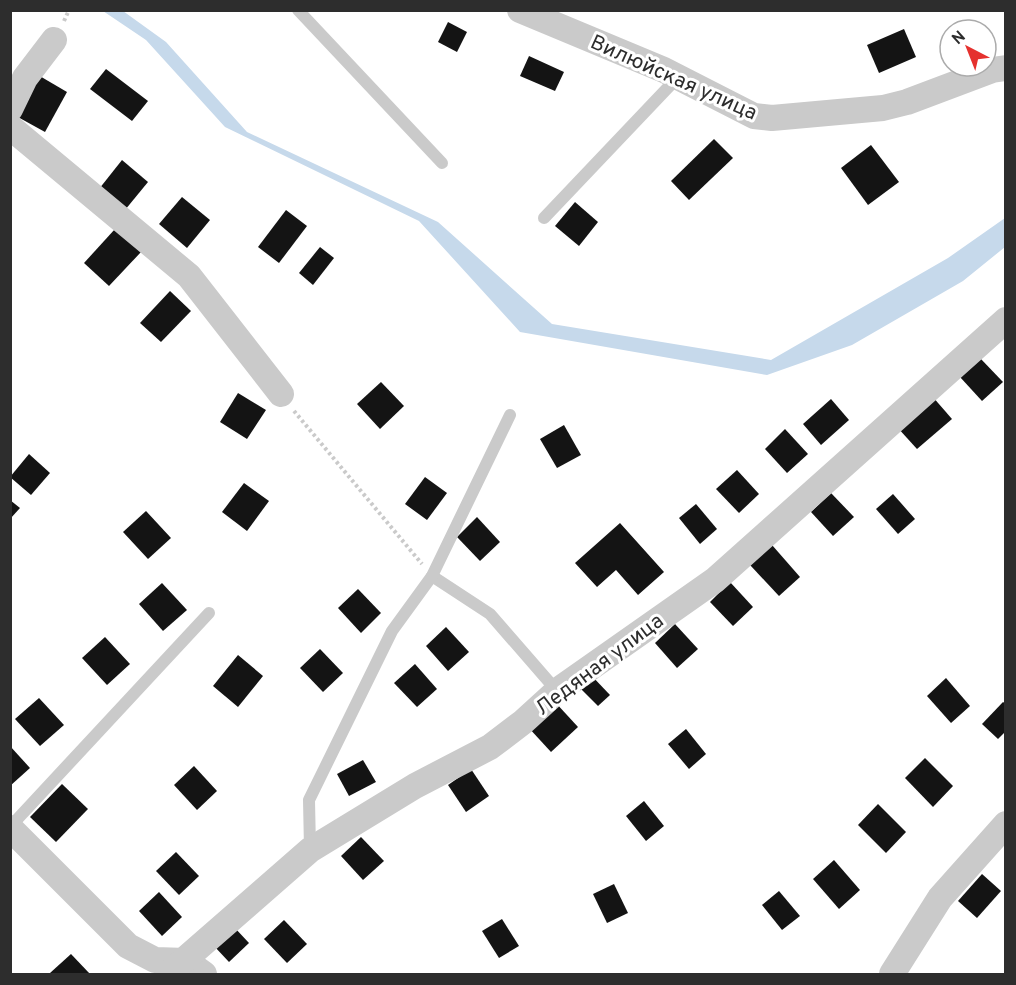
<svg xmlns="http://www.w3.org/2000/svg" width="1016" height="985" viewBox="0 0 1016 985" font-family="Overpass,sans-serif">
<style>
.water{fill:#c6d9eb}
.building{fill:#141414}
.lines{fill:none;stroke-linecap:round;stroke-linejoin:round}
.path{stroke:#cacaca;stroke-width:4;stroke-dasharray:3 3;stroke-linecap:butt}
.lane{stroke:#cacaca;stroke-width:12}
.street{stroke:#cacaca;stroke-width:26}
.labels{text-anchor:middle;stroke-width:6;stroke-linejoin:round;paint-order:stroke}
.street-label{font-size:21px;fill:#2d2d2d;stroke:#fff}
</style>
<rect width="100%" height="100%" fill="#fff"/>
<path class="water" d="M103 11H123L166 42 247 132 438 222 552 324 771 360 948 258 1005 218V247L963 281 852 345 767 375 520 332 419 221 225 127 146 40Z"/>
<g class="building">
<path d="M448 22 467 32 457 52 438 42Z"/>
<path d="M904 29 916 57 879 73 867 45Z"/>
<path d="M529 56 564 72 555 91 520 76Z"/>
<path d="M106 69 148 101 132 121 90 89Z"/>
<path d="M38 75 67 92 45 132 16 116Z"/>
<path d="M714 139 733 158 689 200 671 181Z"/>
<path d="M871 145 899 182 868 205 841 168Z"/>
<path d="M122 160 148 182 125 210 99 189Z"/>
<path d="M182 197 210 220 187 248 159 224Z"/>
<path d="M575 202 598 222 579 246 555 226Z"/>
<path d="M286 210 307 226 279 263 258 247Z"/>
<path d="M115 229 141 252 109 286 84 263Z"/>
<path d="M320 247 334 258 313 285 299 273Z"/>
<path d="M170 291 191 311 161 342 140 323Z"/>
<path d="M980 358 1003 382 982 401 960 377Z"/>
<path d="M381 382 404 406 380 429 357 404Z"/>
<path d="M238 393 266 410 247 439 220 422Z"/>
<path d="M932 396 952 419 917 449 897 427Z"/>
<path d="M831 399 849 420 821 445 803 424Z"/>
<path d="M564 425 581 455 557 468 540 439Z"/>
<path d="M785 429 808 454 787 473 765 449Z"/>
<path d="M29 454 50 473 31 495 10 477Z"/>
<path d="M737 470 759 494 739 513 716 489Z"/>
<path d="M425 477 447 493 427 520 405 504Z"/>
<path d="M244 483 269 501 247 531 222 512Z"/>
<path d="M831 493 854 517 833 536 811 512Z"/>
<path d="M893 494 915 519 898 534 876 509Z"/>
<path d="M10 500 20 508 10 519Z"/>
<path d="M696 504 717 529 700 544 679 518Z"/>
<path d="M146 511 171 538 148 559 123 532Z"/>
<path d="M477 517 500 542 480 561 457 537Z"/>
<path d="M620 523 664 572 638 595 616 570 597 587 575 563Z"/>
<path d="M772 545 800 577 779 596 750 565Z"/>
<path d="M730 582 753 607 733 626 710 602Z"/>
<path d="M162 583 187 610 163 631 139 604Z"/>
<path d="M358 589 381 613 361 633 338 608Z"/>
<path d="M675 624 698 649 677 668 655 643Z"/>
<path d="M446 627 469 652 448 671 426 646Z"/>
<path d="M105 637 130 664 107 685 82 658Z"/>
<path d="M320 649 343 673 323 692 300 668Z"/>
<path d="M238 655 263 676 238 707 213 686Z"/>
<path d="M415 664 437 689 417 707 394 683Z"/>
<path d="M590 674 610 695 598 706 578 686Z"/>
<path d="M946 678 970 706 951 723 927 696Z"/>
<path d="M39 698 64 725 40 746 15 719Z"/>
<path d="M555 702 578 727 551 752 528 727Z"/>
<path d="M1003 702 1006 704V731L998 739 982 724Z"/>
<path d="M686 729 706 754 689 769 668 744Z"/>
<path d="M10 746 30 768 10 786Z"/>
<path d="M925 758 953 786 933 807 905 778Z"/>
<path d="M363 760 376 782 349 796 337 774Z"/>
<path d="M194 766 217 791 197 810 174 785Z"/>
<path d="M471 769 489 796 466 812 448 785Z"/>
<path d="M62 784 88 809 56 842 30 817Z"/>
<path d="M644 801 664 826 646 841 626 816Z"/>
<path d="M878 804 906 832 886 853 858 825Z"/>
<path d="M361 837 384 861 363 880 341 856Z"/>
<path d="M176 852 199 876 179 895 156 871Z"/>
<path d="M834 860 860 890 839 909 813 879Z"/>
<path d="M982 874 1001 891 977 918 958 901Z"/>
<path d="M614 884 628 913 607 923 593 894Z"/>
<path d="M779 891 800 916 782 930 762 905Z"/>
<path d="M159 892 182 917 162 936 139 911Z"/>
<path d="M502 919 519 946 499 958 482 931Z"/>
<path d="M284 920 307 944 287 963 264 939Z"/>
<path d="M234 927 249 943 229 962 214 946Z"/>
<path d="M71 954 90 974 50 973Z"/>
</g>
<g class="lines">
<g class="path">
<path d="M64 21 69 10"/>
<path d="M294 411 422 564"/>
</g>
<g class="lane">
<path d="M298 10 442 163"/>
<path d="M544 218 678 77"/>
<path d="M432 576 490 614 557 691"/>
<path d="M10 827 209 613"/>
<path d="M310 849 309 800 392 631 432 576 510 415"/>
</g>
<g class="street">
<path d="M520 10 664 70 754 116 772 118 883 108 907 102 992 70 1006 68"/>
<path d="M10 109 25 78 54 40"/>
<path d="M10 127 189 276 281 394"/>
<path d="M10 828 128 946 155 960 186 961 204 974"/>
<path d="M168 974 310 850 415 786 490 747 523 722 557 691 715 580 1006 320"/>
<path d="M892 974 940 898 1006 824"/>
</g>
</g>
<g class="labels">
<g class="street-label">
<text transform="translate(674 77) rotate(24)" y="7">Вилюйская улица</text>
<text transform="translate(599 664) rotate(-37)" y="7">Ледяная улица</text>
</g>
</g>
<rect width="1016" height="985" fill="none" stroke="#2d2d2d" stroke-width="24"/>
<g transform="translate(968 48) rotate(318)"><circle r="28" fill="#ffffff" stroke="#ababab" stroke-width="1.5"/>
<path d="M0-4.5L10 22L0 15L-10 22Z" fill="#e5312e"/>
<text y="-9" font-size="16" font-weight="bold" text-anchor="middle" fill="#2d2d2d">N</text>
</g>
</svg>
